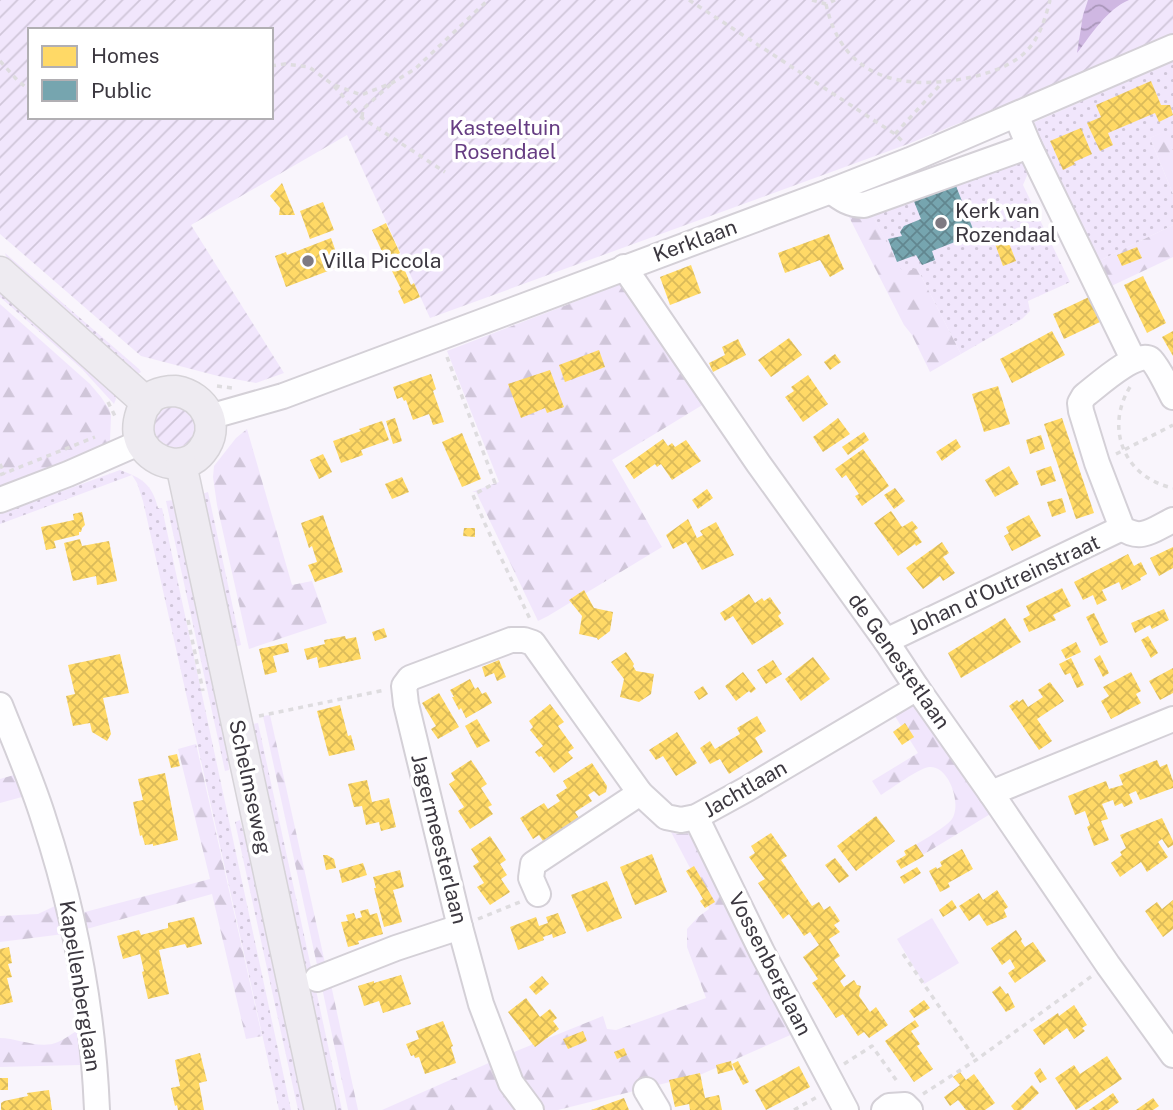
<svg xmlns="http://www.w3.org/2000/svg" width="1173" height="1110" viewBox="0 0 1173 1110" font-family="'Public Sans',sans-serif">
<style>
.grass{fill:url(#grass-dots)}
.forest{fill:url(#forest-firs)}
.park{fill:#f1e6fc}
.garden{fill:url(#garden-furrows);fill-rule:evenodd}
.water{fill:url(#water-waves)}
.homes{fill:url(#homes-cross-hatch)}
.public{fill:url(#public-cross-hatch)}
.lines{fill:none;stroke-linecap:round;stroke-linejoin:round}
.minor-casing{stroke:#d4d0d7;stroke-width:28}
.major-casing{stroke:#d6d3d8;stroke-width:33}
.path{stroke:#dedcdf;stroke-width:3.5;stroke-dasharray:5 5;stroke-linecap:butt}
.minor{stroke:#fefeff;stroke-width:24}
.major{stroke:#eeebf1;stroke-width:30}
.poi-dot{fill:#7e7a82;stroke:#fff;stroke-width:2.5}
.labels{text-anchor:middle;stroke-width:7;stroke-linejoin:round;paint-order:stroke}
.park-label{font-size:21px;fill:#663d83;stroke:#fff}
.poi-label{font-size:21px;fill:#3c3840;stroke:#fff;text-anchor:start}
.street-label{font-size:21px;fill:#3c3840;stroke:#fff}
</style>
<defs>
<pattern id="grass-dots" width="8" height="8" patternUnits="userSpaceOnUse" patternTransform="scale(1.75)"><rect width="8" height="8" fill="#f1e6fc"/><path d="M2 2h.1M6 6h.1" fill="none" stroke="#d0c6d9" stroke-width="1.8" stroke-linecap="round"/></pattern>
<pattern id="forest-firs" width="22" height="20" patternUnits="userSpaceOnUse" patternTransform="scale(1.75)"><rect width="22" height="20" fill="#f1e6fc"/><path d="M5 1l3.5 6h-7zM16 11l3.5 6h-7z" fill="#d0c6d9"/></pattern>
<pattern id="garden-furrows" width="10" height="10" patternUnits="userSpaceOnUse" patternTransform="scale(1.75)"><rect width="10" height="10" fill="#f1e6fc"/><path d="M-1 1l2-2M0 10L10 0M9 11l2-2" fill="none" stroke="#d0c6d9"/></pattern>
<pattern id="water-waves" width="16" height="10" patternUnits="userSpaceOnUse" patternTransform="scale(1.75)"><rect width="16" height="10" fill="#cfb7e2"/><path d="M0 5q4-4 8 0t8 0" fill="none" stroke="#a996b9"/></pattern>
<pattern id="homes-cross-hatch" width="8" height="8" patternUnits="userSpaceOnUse" patternTransform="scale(1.75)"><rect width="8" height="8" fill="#ffd966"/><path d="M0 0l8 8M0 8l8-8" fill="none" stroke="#dbbb5a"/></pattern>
<pattern id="public-cross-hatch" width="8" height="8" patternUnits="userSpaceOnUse" patternTransform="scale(1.75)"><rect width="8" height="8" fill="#76a5af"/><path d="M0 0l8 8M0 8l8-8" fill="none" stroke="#628790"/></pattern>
</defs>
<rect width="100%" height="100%" fill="#f9f5fc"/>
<g class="grass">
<path d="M1173 61V151L1164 132 1150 138 1173 194V225L1093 264 1031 128 1035 122Z"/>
<path d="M1014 156 1031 166 1023 185 1070 282 1028 301 1030 311 1022 319 961 354 917 268 903 274 868 207Z"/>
<path d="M5 253 139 369 141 372 138 374 10 268Z"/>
<path d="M0 285 117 396 114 404 82 369 0 297Z"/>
<path d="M120 470C142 478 152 484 158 508H162L291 1110H279L143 501 137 483 132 475 0 524V514Z"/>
<path d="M208 492 241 645 231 648 202 494Z"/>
<path d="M173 500 184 539 225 721 229 770 225 771 166 501Z"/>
<path d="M258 723 342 1110H330L257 769 253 724Z"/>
<path d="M240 820 245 838 254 853 310 1110H298L235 822Z"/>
</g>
<g class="forest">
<path d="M1165 131 1173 151V194L1150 138Z"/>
<path d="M868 207 903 273 917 268 961 354 930 372 912 335 904 325 848 215Z"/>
<path d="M1173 225V257L1105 289 1093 264Z"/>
<path d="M621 284 704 404 612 460 662 547 548 616 538 621 476 492H472L499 482 447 351Z"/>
<path d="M0 304 90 384 101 397 109 409 111 416 110 441 107 445 0 494Z"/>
<path d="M247 429 292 585 312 581 327 623 249 649 217 505 213 477 214 466 236 438Z"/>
<path d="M914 702 992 813 911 862 907 850C918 843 944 829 952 819 962 804 949 765 929 767 919 768 891 789 881 795L872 781 918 753 893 713Z"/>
<path d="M270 715 327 972 319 974 263 716Z"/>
<path d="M196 744 262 1036 246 1039 212 894 83 930 80 914 85 912 210 879 178 749Z"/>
<path d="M14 775 22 797 0 803V779Z"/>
<path d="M671 832 677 834 691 833 795 1033 702 1074 558 1110H540L509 1054 603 1016 607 1029 616 1030 706 998 687 947V929L698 917 709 909 707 900Z"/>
<path d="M57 905 64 934 0 942V916L38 914Z"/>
<path d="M330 980 358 1110H348L321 983Z"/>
<path d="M78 1030 81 1065 0 1067V1038C18 1038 40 1050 58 1042 65 1039 71 1034 78 1030Z"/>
<path d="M491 1062 514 1110H382Z"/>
</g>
<path class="park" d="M932 918 959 963 924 984 897 939Z"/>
<g class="garden">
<path d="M0 0H1173V36L908 144 430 318 347 135 191 225 284 373 256 383 218 376 141 356 0 234ZM30 30H271V117H30Z"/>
<circle cx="174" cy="427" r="21"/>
</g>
<path class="water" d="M1088 0H1129C1106 10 1092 34 1077 53L1083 15Z"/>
<g class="homes">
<path d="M1151 81 1161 105H1170L1173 115 1159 122 1155 113 1108 133 1113 145 1100 151 1087 123 1101 117 1096 105Z"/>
<path d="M1081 128 1092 154 1074 162 1075 164 1063 170 1050 141Z"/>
<path d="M282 183 295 215H279L280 208 270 196Z"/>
<path d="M323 202 334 230 310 239 300 211Z"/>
<path d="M386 223 400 253 386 260 372 230Z"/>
<path d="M1005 233 1016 261 1003 266 993 238Z"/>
<path d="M829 234 838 256 844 269 830 277 820 260 785 273 778 253Z"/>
<path d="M331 238 341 266 286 287 275 256 286 252 287 255Z"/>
<path d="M1137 247 1142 258 1122 266 1117 255Z"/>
<path d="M691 265 701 293 670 305 660 277Z"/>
<path d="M403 266 411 285 414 283 420 297 404 304 398 291 401 289 392 271Z"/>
<path d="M1143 276 1166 323 1147 333 1124 285Z"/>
<path d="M1089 297 1100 322 1064 339 1053 314Z"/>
<path d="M1052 331 1065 355 1012 383 1000 359Z"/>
<path d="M1173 331V356L1162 337Z"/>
<path d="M789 338 802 355 771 377 758 360Z"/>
<path d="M738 339 746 355 713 372 709 363 725 355 722 347Z"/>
<path d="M599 350 605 367 565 382 559 365Z"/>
<path d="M835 354 841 362 830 370 824 362Z"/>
<path d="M550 370 564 407 547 413 545 408 521 418 508 384Z"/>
<path d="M431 374 436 389 433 391 444 422 433 425 429 414 413 420 406 400 404 401 402 397 397 399 393 387Z"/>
<path d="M808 375 828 404 803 422 785 397 794 391 791 387Z"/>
<path d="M998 386 1010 424 984 432 972 394Z"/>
<path d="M395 418 402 441 393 444 386 421Z"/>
<path d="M838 418 850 434 823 452 813 437Z"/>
<path d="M1062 418 1094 513 1076 519 1044 424Z"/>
<path d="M382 421 389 440 361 450 363 455 341 463 333 441 361 431 359 429Z"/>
<path d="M864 432 869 440 848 455 842 447Z"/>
<path d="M462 433 481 479 462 487 442 442Z"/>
<path d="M1041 435 1045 449 1030 454 1026 440Z"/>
<path d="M663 439 668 446 672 443 675 447 686 440 701 461 672 480 661 464 657 467 655 464 634 479 625 466Z"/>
<path d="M956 439 961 447 942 461 936 452Z"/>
<path d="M863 449 889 486 862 506 855 496 859 494 846 475 842 478 835 469Z"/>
<path d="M323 454 332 472 319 479 310 460Z"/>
<path d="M1009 466 1019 484 995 497 985 480Z"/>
<path d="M1051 466 1056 481 1041 486 1036 471Z"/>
<path d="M402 477 409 492 392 499 385 484Z"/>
<path d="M895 488 905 501 894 509 884 495Z"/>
<path d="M707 489 713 498 698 509 692 500Z"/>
<path d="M1062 498 1066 512 1052 517 1047 502Z"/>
<path d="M891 511 902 527 912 521 918 528 914 531 922 542 916 546 915 544 898 556 874 523Z"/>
<path d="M82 512 85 525 82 528 81 532H79V535L54 541 56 548 46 550 41 527 74 520 73 514Z"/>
<path d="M323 515 343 572 315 582 308 565 317 562 312 546 309 548 301 523Z"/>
<path d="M1029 515 1041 536 1012 551 1004 536 1009 533 1006 527Z"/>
<path d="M688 519 697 538 703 535 700 531 716 522 734 555 702 570 686 542 673 549 666 535Z"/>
<path d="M464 528H475V537L463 536Z"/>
<path d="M80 539 82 546 109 541 117 581 97 585 96 576 73 581 64 543Z"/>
<path d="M942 542 949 553 943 557 955 573 943 581 940 576 923 589 906 568Z"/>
<path d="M1173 547V568L1159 576 1150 558Z"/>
<path d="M1128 554 1134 566 1141 562 1147 574 1140 578 1141 580 1122 590 1119 582 1102 590 1107 600 1097 605 1093 595 1083 600 1074 582Z"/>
<path d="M1062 588 1071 606 1053 615 1056 620 1029 632 1023 619 1030 615 1026 606Z"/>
<path d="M584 590 594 608 613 612 610 631 598 640 597 638 579 634 582 616 569 600Z"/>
<path d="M749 594 755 603 762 598 764 601 770 597 781 613 778 616 784 624 752 645 733 616 725 621 720 613Z"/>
<path d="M1164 609 1169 620 1152 629 1150 625 1135 633 1131 623Z"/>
<path d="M1094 613 1108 642 1100 646 1086 617Z"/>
<path d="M1005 618 1021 642 961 678 948 653Z"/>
<path d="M384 628 387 637 375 641 372 632Z"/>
<path d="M345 636 346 639 356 637 361 659 319 668 317 657 307 660 304 649 325 644 324 640Z"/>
<path d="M1148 636 1158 653 1151 658 1141 640Z"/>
<path d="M1076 642 1081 652 1066 659 1061 650Z"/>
<path d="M287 643 289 652 273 656 277 672 265 675 259 649Z"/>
<path d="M626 652 634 664 633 666 636 671 654 674 651 694 639 702 620 697 624 679 611 662Z"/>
<path d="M120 654 129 693 103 698 111 734 107 741 92 732 90 723 73 726 66 696 75 694 68 665Z"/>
<path d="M1100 655 1109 673 1103 677 1094 659Z"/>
<path d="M813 657 830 679 801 701 785 679Z"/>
<path d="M1071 658 1084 685 1077 688 1070 673 1065 675 1059 664Z"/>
<path d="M499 660 506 677 497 681 494 673 485 677 482 667Z"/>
<path d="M773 660 782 674 766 684 757 670Z"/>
<path d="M1173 668V693L1160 700 1149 681Z"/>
<path d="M743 672 756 689 751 693 749 691 736 701 725 686Z"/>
<path d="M1131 672 1141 691 1136 694 1141 703 1111 719 1101 701 1109 696 1103 687Z"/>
<path d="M470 679 475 689 478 687 482 694 486 692 492 703 466 718 461 708 459 710 452 697H454L450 690Z"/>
<path d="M1050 682 1064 701 1037 719 1052 741 1039 750 1009 706 1017 700 1019 702 1023 699 1028 707 1043 697 1038 690Z"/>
<path d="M703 686 708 694 699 700 694 692Z"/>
<path d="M439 693 459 727 438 739 431 729 436 726 422 703Z"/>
<path d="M550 704 564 722 558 726 574 748 568 752 573 758 554 773 541 756 539 757 535 752 543 746 530 730 533 727 529 721Z"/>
<path d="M340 705 348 736 351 735 355 750 329 756 317 711Z"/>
<path d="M757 716 766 731 755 738 763 752 729 774 720 759 710 764 700 748 710 741 715 749 740 734 737 728Z"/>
<path d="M477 719 490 741 477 748 465 726Z"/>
<path d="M905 723 914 737 902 745 893 732Z"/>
<path d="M677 732 697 763 676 776 663 756 656 760 649 750Z"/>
<path d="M177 754 180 766 171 768 168 756Z"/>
<path d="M471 760 487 784 481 788 492 805 488 807 493 814 470 829 458 811 464 807 449 784 455 780 451 773Z"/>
<path d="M1157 760 1160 767 1167 764 1173 781V788L1140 800 1136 791 1129 794 1133 803 1124 807 1122 803 1115 806 1113 800 1102 804 1108 819 1101 821 1109 840 1094 846 1087 827 1090 825 1085 811 1075 815 1068 796 1106 781 1109 789 1123 785 1119 775Z"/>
<path d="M592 763 607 786 606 792 599 796 594 791 588 795 592 801 575 812 579 818 543 841 539 835 533 839 520 818 544 803 548 809 560 801 556 795 567 788 563 781Z"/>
<path d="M165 773 178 840 153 846V844L145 845 142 835 140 836 133 802 143 800 138 779Z"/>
<path d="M367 780 372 802 389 798 396 827 381 831 379 822 366 825 362 806 354 807 348 784Z"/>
<path d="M876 816 895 841 856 871 837 846Z"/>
<path d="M1162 818 1173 841V845L1168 848 1162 839 1158 842 1168 857 1147 872 1141 862 1120 877 1111 863 1122 855 1120 852 1126 848 1120 835Z"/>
<path d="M771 833 787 856 781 860 812 906 819 902 824 910 830 906 840 921 834 925 840 932 829 939 840 956 834 960 846 976 840 981 844 987 854 980 857 985 861 986 859 996 870 1012 876 1007 888 1025 869 1038 864 1032 858 1036 843 1014 836 1018 812 983 818 979 803 957 819 945 810 932 804 936 789 914 783 919 758 883 765 879 749 857 755 853 751 846Z"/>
<path d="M490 836 506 860 500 864 507 875 501 879 510 892 490 905 477 887 484 883 473 866 479 862 471 849Z"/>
<path d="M916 844 924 856 901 869 896 861 906 855 904 851Z"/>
<path d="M962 849 973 869 948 883 950 887 940 892 929 871 936 867 937 869 942 866 940 862Z"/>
<path d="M652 854 667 892 635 905 620 867Z"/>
<path d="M323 855H327L334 859 336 868 326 870Z"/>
<path d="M835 858 849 876 839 883 825 865Z"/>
<path d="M363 863 367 875 342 883 339 870Z"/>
<path d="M694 866 715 902 705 908 700 901 703 899 686 871Z"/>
<path d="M917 867 921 873 904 884 900 877Z"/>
<path d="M400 870 404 887 393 890 402 922 384 927 374 888H376L373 877Z"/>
<path d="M607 881 622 918 587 932 571 895Z"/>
<path d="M997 890 1008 907 1004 910 1007 917 987 926 979 914 969 921 959 906 979 893 983 900Z"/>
<path d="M952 900 957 908 943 917 939 910Z"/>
<path d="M1173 900V929L1163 937 1145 911 1157 902 1162 909Z"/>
<path d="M368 909 370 915 377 913 383 934 358 941 359 944 348 947 341 922 348 921 346 915 354 913 356 919 362 917 360 911Z"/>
<path d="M558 913 566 933 553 938 552 934 543 937 544 940 518 950 510 927 536 917 539 926 548 923 546 917Z"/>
<path d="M194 917 202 944 187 948 185 944 159 950 169 994 148 999 142 972 144 971 140 954 123 959 117 936 139 930 141 935 168 928V923Z"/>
<path d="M1016 930 1022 939 1021 941 1025 947 1033 942 1046 961 1015 983 1008 973 1015 968 1010 959 1002 965 991 948Z"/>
<path d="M9 947 12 963 8 964 12 977 7 978 13 1002 0 1005V949Z"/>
<path d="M401 975 411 1004 383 1013 379 1001 364 1006 358 986 374 981V983Z"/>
<path d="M542 976 549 984 536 995 529 987Z"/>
<path d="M1000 986 1006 994 1008 993 1015 1007 1006 1012 992 992Z"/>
<path d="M526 998 540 1017 550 1009 557 1018 553 1021 559 1029 535 1047 508 1012Z"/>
<path d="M924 1000 930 1008 914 1018 909 1011Z"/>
<path d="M1074 1005 1087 1025 1082 1028 1085 1031 1074 1039 1067 1028 1044 1045 1033 1030 1058 1013 1059 1016Z"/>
<path d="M915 1020 919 1026 911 1031 920 1044 917 1046 933 1069 914 1082 885 1041Z"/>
<path d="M443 1021 453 1046 451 1047 456 1063 425 1074 419 1057 415 1058 414 1055 411 1056 406 1044 419 1039 416 1031Z"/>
<path d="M583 1031 587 1041 568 1049 563 1039Z"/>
<path d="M624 1048 627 1055 617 1059 614 1052Z"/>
<path d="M200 1053 207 1081 199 1083 204 1110H178L177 1105 175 1106 171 1088 180 1086 175 1060Z"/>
<path d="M1107 1056 1122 1079 1076 1110 1055 1078 1074 1065 1080 1074Z"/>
<path d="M731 1061 733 1070 718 1074 716 1065Z"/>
<path d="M738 1061 749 1082 743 1085 732 1064Z"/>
<path d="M799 1066 810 1087 766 1110 755 1090Z"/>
<path d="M1040 1068 1047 1079 1040 1083 1034 1073Z"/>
<path d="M960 1072 966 1080 974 1074 995 1103 985 1110H966L958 1100 950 1106 944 1097 960 1085 953 1077Z"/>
<path d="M700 1073 705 1098 719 1095 722 1110H690L689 1104 675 1107 669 1080Z"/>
<rect x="0" y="1078" width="8" height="12"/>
<path d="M1032 1085 1039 1093 1021 1110H1014L1011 1106Z"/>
<path d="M49 1090 52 1110H1V1103L4 1101 28 1096 27 1093Z"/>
<path d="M1113 1093 1119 1102 1108 1110H1089Z"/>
<path d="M624 1098 629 1110H591Z"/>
<path d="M1153 1098 1159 1106 1153 1110H1136Z"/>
</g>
<path class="public" d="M949 186 950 188 956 186 975 234 932 251 935 260 922 265 916 255 897 262 888 239 902 236 900 232 904 226 921 219 911 194Z"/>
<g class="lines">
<defs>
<g id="minor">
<path d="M1016 115 1029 146 1133 359"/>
<path d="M831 191C841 199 850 205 864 205L1029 146"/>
<path d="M624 267 758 463 886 641 917 688 991 793 1108 965 1173 1055"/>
<path d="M1173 397C1169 389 1156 363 1150 359 1136 350 1096 387 1084 396L1080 403 1081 411 1097 463 1122 528C1141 542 1154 529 1173 520"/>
<path d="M209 417 283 396 831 191 910 160 1173 47"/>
<path d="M0 500 68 474 141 442"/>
<path d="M886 641 1122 528"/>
<path d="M0 705C15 743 32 781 44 820 75 914 93 1011 97 1110"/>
<path d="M991 793 1173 719"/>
<path d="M696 817 762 952 846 1110"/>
<path d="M538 894 531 878 533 864 640 793"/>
<path d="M317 979 396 948 460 927"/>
<path d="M646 1090 658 1110"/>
<path d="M531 1110 511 1083 481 1004 460 927 406 704 404 686 410 678 511 640H524L533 643 640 793 666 817 681 820 696 817 747 789 917 688"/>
<path d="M884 1110 889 1106 905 1105 910 1110"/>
</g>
<g id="major">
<path d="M0 272 147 403"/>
<path d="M176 391C205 396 222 426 202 451 186 472 155 465 142 444 134 429 140 404 155 395 161 392 169 391 176 391Z"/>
<path d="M181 464 320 1110"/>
</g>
</defs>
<use href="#minor" class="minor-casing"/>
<use href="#major" class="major-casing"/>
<g class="path">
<path d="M689 0 895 134 903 142"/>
<path d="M812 0 826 4 835 0"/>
<path d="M826 4C842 78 901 91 967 78 986 74 1006 68 1021 56 1038 43 1045 20 1050 0"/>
<path d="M0 61 19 82 30 90"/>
<path d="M271 66 285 64 309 67 332 84 361 95 392 83 415 69 488 0"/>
<path d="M334 86 362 118 445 172"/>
<path d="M362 117 363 109 391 84"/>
<path d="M895 134 941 84"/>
<path d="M447 357 495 483 473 495 485 524 530 619"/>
<path d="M217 386 232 388"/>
<path d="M1130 387C1104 429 1125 478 1173 488"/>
<path d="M108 402 115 416"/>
<path d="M1116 454 1173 425"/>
<path d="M0 464 5 474"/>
<path d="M0 475 95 437"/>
<path d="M188 620 203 691"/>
<path d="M259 716 385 690"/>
<path d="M478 919 520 902"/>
<path d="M903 954 976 1060"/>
<path d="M844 1064 872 1046 899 1084"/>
<path d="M923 1094 976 1060 1092 976"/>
<path d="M794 1110 817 1097"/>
</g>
<use href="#minor" class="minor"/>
<use href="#major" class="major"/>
</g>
<g class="poi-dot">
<circle cx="941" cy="223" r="7"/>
<circle cx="308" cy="261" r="7"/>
</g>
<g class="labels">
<g class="park-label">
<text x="505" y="135">Kasteeltuin<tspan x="505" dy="24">Rosendael</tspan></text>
</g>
<g class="poi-label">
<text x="955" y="218">Kerk van<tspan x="955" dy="24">Rozendaal</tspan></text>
<text x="322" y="268">Villa Piccola</text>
</g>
<g class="street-label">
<text transform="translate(695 241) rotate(-20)" y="7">Kerklaan</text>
<text transform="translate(1004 585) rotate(-25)" y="7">Johan d'Outreinstraat</text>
<text transform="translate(899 661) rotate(55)" y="7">de Genestetlaan</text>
<text transform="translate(250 787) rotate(78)" y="7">Schelmseweg</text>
<text transform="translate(745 789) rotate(-30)" y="7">Jachtlaan</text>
<text transform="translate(439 839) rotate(76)" y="7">Jagermeesterlaan</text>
<text transform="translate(770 964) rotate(63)" y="7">Vossenberglaan</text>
<text transform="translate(80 986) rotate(81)" y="7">Kapellenberglaan</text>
</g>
</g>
<rect x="28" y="28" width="245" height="91" fill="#ffffff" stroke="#b1afb3" stroke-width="2"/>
<rect x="42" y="46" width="35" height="21" fill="#ffd966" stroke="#b1afb3" stroke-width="2"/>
<text x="91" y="63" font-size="21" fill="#3c3840">Homes</text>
<rect x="42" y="80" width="35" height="21" fill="#76a5af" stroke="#b1afb3" stroke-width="2"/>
<text x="91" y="98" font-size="21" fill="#3c3840">Public</text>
</svg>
